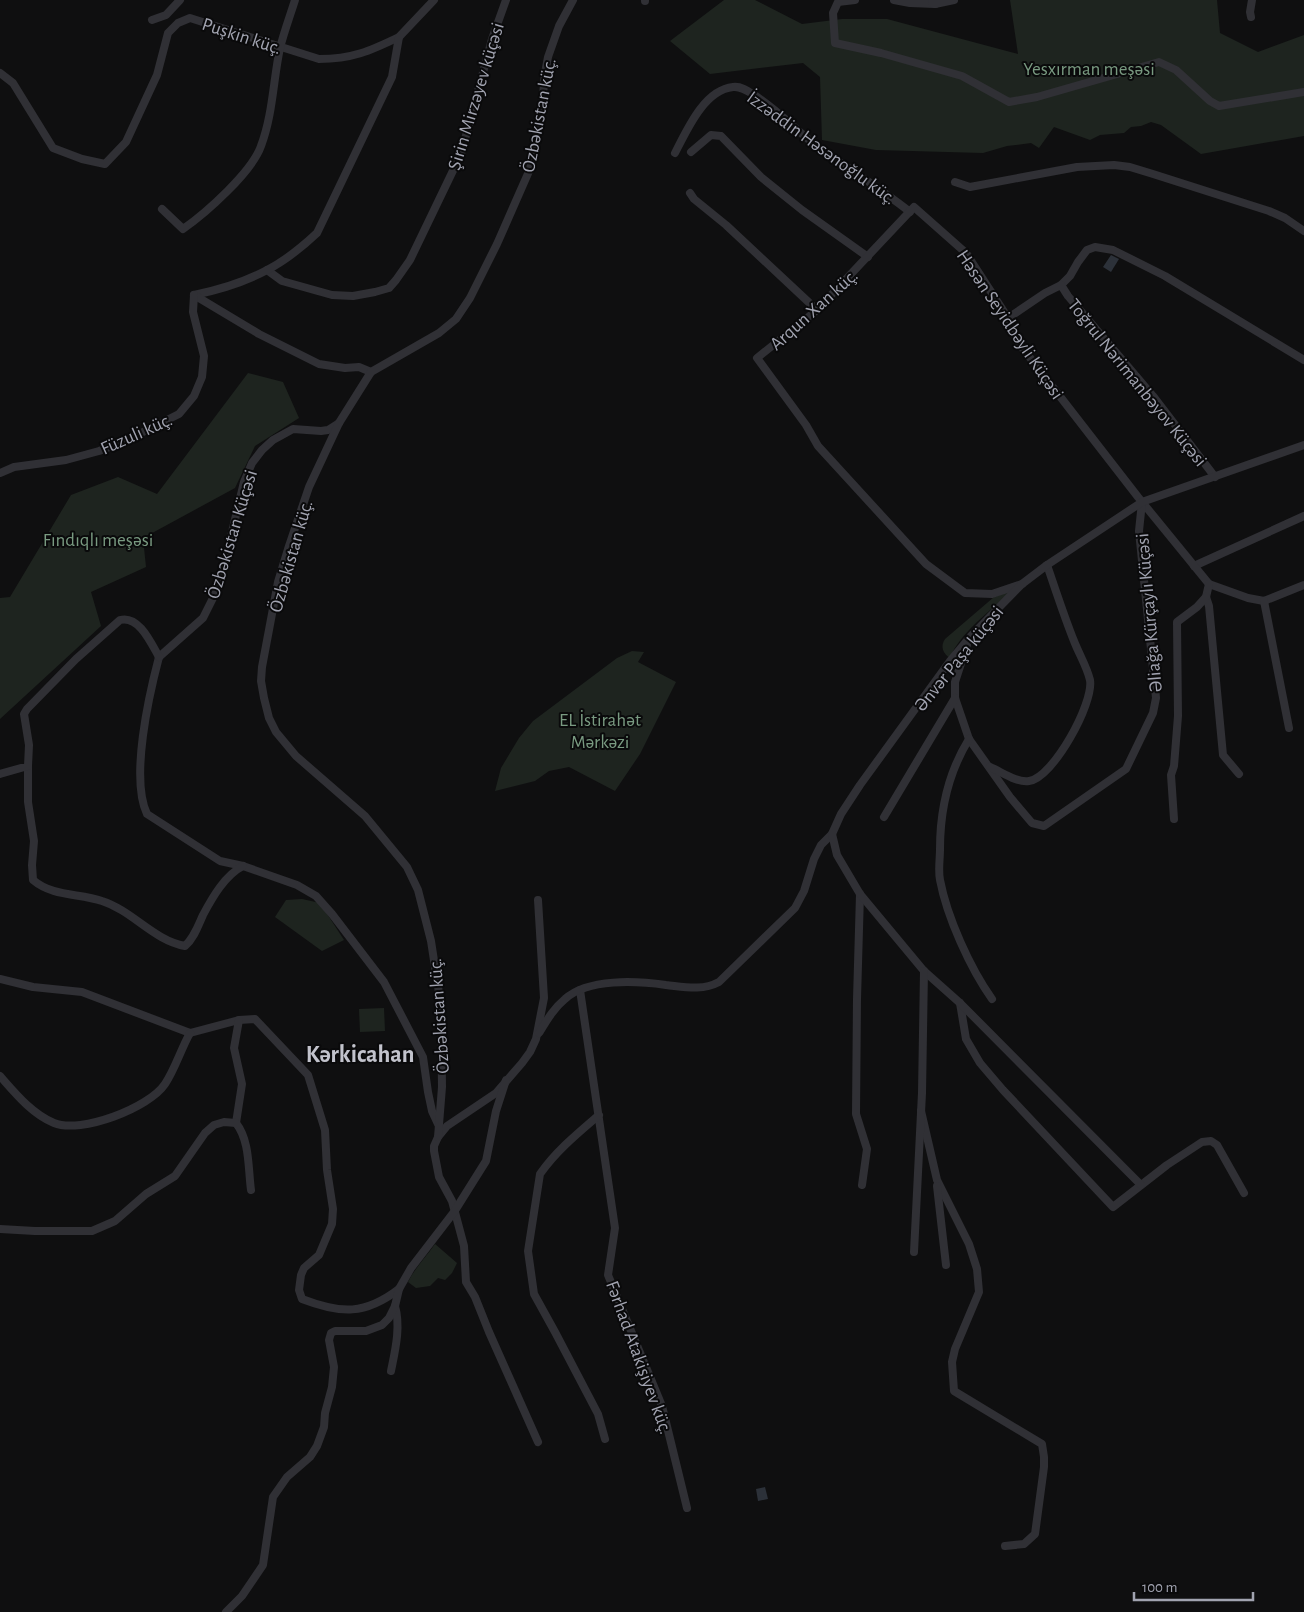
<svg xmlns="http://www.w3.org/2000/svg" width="1304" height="1612" viewBox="0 0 1304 1612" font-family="'Alegreya Sans',sans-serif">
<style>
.green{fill:#1e241f}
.water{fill:#2c3139}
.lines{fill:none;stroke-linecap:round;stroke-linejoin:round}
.minor{stroke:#303035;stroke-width:8}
.labels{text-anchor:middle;stroke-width:4;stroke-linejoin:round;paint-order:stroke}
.street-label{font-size:19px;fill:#a1a3b0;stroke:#0a0a0b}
.park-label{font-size:19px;fill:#799a81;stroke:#0a0a0b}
.district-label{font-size:24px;font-weight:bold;fill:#c2c3cc;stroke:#0a0a0b}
</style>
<rect width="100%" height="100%" fill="#0f0f10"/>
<g class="green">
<path d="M724 0H755L802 24 842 19H887L1018 54 1010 0H1217L1220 33 1258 52 1304 35V136L1201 154 1161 125 1151 122 1141 126 1131 127 1124 133 1100 135 1090 140 1054 127 1039 148 1031 143 1007 146 983 153 876 150 822 140 820 77 803 63 710 74 670 41Z"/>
<path d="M248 373 283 382 299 418 255 446 235 488 143 538 146 567 91 592 101 626 0 719V598L10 597 71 495 118 477 157 494Z"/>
<path d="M1011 591C991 611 960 632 950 658 943 654 940 646 945 639L994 597Z"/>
<path d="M632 651 644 652 638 662 676 682 640 754 615 791 569 767 549 771 535 781 495 791 501 768 519 738 533 721 617 658Z"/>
<path d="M302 899 320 903 344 940 322 951 275 917 286 900Z"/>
<path d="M384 1008 385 1031 360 1032 359 1009Z"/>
<path d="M435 1244 457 1263 452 1273 445 1280 438 1278 430 1286 416 1288 408 1282C415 1268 426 1257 435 1244Z"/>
</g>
<g class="water">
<path d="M1111 255 1119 259 1111 272 1103 267Z"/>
<path d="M765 1487 768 1499 758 1501 756 1489Z"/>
</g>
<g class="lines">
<g class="minor">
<path d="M855 0 838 2 833 13 835 43 881 53 962 76 1009 102 1037 97 1159 62 1176 70 1210 101 1219 106 1304 92"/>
<path d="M894 0 910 3 935 4"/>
<path d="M645 1V0"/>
<path d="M932 3 935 4 954 0"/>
<path d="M1251 17 1250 12 1252 0"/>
<path d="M152 20 166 15 180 0"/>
<path d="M0 73 13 83 53 148 82 159 105 164 126 142 157 75 168 33 178 23 190 18 319 59C352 59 370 51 399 37"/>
<path d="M691 152 711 135 721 136 761 177 802 210 868 257"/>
<path d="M675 153C687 130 704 90 733 87 741 86 748 91 754 95 778 110 797 131 819 148 849 169 881 189 910 212"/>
<path d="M955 182 970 187 1077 167 1114 165 1130 167 1153 174 1269 211 1285 218 1304 231"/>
<path d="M690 193 694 199 726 225 817 310"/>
<path d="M162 209 183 229C206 213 252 172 261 146 273 114 273 81 280 48 284 32 290 16 295 0"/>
<path d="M267 270 282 281 332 295 353 296 375 292 389 288 396 280 410 260 461 154 492 39 506 0"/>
<path d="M1061 285 1070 276 1078 262 1087 250 1095 247 1113 250 1165 276 1304 360"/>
<path d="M194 295C218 290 245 282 267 270 285 261 302 247 317 233L392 77 399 37 434 0"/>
<path d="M194 295 259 334 319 364 345 368 359 367 371 372"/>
<path d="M1008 318 1045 293 1061 285 1068 296 1153 396 1215 477"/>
<path d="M0 473 14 467 66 460 99 451 125 441 179 414 194 396 202 377 204 356 193 312 194 295"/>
<path d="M1194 566 1304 516"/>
<path d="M1022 584 992 594 965 593 926 564 818 446 806 425 757 358 817 310 914 207 966 253 1008 318 1017 341 1138 497 1209 584 1248 598 1264 601 1304 585"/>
<path d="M1209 584 1206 597 1209 606 1223 755 1239 774"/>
<path d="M1264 601 1289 728"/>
<path d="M967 645 955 682V698L969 739 1010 797 1032 823 1044 826 1126 769 1153 713 1156 698 1139 531 1142 502"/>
<path d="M159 657C149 695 130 778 147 814L220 861 243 866 297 885 316 896 332 914 384 982 423 1057 428 1092 432 1111 438 1124"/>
<path d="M159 657 203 618 219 586 244 482 252 463 262 450 273 440 293 429 321 431 328 430 339 423"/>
<path d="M969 739C948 773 940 809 940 849 940 859 938 870 940 880 947 917 970 968 992 999"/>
<path d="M28 766V802L34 841 32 865 33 880C53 897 79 893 102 901 133 911 153 940 185 946 194 938 198 926 203 915 212 898 225 875 243 866"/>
<path d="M990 767C1002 772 1017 783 1029 781 1053 778 1094 703 1090 680 1087 667 1079 654 1074 641 1064 616 1056 591 1047 565"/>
<path d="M0 774 28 766 29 745 24 714 27 709 76 659 120 620C139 615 151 643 159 657"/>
<path d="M884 817 955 698"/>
<path d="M1174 819 1171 775 1174 766 1178 716 1177 622 1197 607 1206 597"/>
<path d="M860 894 857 999 856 1114 867 1149 862 1185"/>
<path d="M538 900 544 998 536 1039 530 1052 522 1063 496 1093 447 1126 438 1137 434 1146V1151L439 1177 452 1201 464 1246 466 1282 475 1297 489 1332 538 1442"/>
<path d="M0 979 33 987 82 992 190 1033 239 1020 255 1019 308 1075 325 1130 327 1170 333 1209 332 1224 319 1255 304 1268 301 1275 299 1290 302 1299C341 1314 365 1315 399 1289"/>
<path d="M580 990 615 1228 608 1275 662 1406 687 1508"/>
<path d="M960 1003 966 1039 980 1063 1003 1090 1113 1207 1167 1165 1202 1142 1211 1141 1217 1145 1244 1193"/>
<path d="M539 1033C547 1020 554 1008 565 999 588 978 637 981 666 985 685 987 702 991 719 982L795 908 804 891 814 859 821 845 832 834"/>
<path d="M0 1076C15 1093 32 1114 54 1123 81 1134 149 1108 165 1084 175 1069 181 1049 190 1033"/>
<path d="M921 1111 937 1180 969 1244 977 1269 979 1292 955 1349 952 1362 954 1391 1042 1444 1044 1457V1467L1035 1534 1024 1544 1005 1546"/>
<path d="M599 1115C578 1133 556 1151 540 1174L528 1251 534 1294 555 1332 598 1414 605 1439"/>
<path d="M236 1123 242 1084 234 1048 239 1020"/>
<path d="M438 1137 442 1087 441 1006 431 941 418 890 407 867 365 816 296 756 276 732 269 718 264 698 261 681 262 667 278 582 289 546 309 487 339 423 371 372 439 333 456 319 470 298 497 244 530 169 542 107 545 73 548 57 559 26 573 0"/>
<path d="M1141 1185 960 1003 924 971 860 894 837 855 832 834 841 814 860 785 950 661 970 637 1022 584 1047 565 1142 502 1304 445"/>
<path d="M937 1186 946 1265"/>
<path d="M0 1229 35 1231H92L115 1221 146 1194 175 1176 205 1133 214 1125 224 1122 236 1123C250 1141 248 1168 251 1190"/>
<path d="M914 1252 922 1093 924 971"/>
<path d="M391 1371C395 1351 401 1327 395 1306"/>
<path d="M226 1612 242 1596 263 1565 273 1497 287 1477 310 1457 317 1446 324 1427 325 1413 332 1387 334 1367 329 1340 331 1333 335 1331H366L382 1325 389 1318 395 1306 399 1289 411 1268 454 1212 486 1161 496 1111 506 1080"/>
</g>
</g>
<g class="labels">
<g class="street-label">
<text transform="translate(242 35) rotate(18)" y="7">Puşkin küç.</text>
<text transform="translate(475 96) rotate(-73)" y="7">Şirin Mirzəyev küçəsi</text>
<text transform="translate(538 115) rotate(-79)" y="7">Özbəkistan küç.</text>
<text transform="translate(822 147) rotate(36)" y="7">İzzəddin Həsənoğlu küç.</text>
<text transform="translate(813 309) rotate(-42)" y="7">Arqun Xan küç.</text>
<text transform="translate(1011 324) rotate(56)" y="7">Həsən Seyidbəyli Küçəsi</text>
<text transform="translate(1138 382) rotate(51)" y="7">Toğrul Nərimanbəyov Küçəsi</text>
<text transform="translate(136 433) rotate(-24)" y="7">Füzuli küç.</text>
<text transform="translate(231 534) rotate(-73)" y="7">Özbəkistan Küçəsi</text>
<text transform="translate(290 556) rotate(-74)" y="7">Özbəkistan küç.</text>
<text transform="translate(1148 613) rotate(-95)" y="7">Əliağa Kürçaylı Küçəsi</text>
<text transform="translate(958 658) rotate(-51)" y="7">Ənvər Paşa küçəsi</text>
<text transform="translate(438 1016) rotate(-94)" y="7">Özbəkistan küç.</text>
<text transform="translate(640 1357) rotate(70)" y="7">Fərhad Atakişiyev küç.</text>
</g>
<g class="park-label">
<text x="1089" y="75">Yesxırman meşəsi</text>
<text x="98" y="546">Fındıqlı meşəsi</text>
<text x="600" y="726">EL İstirahət<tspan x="600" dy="22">Mərkəzi</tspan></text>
</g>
<g class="district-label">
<text x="360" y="1062">Kərkicahan</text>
</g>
</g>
<path d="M1134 1592v8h119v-8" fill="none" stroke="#a1a3b0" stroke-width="2.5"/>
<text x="1142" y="1592" font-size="15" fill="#a1a3b0" stroke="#0a0a0b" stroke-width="4" paint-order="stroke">100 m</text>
</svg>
